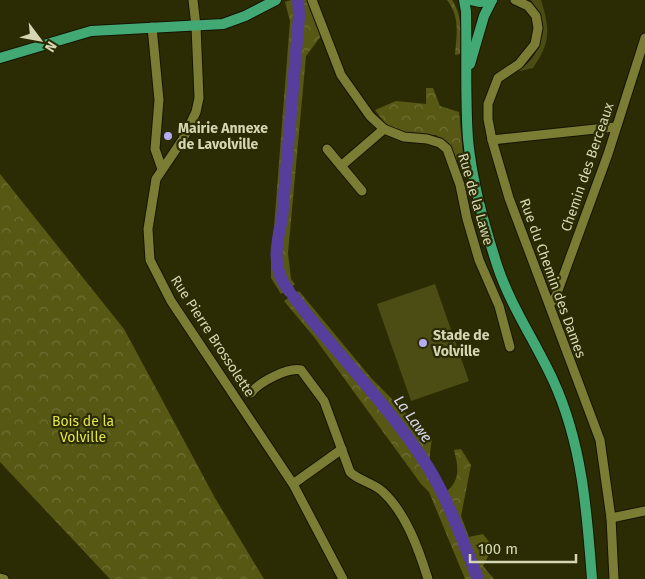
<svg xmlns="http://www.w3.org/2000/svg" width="645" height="579" viewBox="0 0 645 579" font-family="'Fira Sans',sans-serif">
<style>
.green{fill:#4c4d15}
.forest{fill:url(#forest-crowns)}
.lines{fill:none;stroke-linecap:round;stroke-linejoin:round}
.river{stroke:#553e9c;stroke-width:12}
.minor-casing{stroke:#141401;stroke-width:11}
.major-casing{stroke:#141401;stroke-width:12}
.minor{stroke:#7b7d34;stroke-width:9}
.major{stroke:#43a974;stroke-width:10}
.poi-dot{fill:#b7abf8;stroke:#2c2c04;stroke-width:2}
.labels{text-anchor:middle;stroke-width:4.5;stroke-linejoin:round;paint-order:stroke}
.poi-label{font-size:14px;font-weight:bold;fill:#d5d7b4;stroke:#2c2c04;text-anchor:start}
.street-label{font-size:14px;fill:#d5d7b4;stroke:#2c2c04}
.park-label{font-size:14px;fill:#e4e644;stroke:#2c2c04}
.water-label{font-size:15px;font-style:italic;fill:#d7d4ee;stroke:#2c2c04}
</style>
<defs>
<pattern id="forest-crowns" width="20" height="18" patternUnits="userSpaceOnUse" patternTransform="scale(1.25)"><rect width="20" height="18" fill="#575814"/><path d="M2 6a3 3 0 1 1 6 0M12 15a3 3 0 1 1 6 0" fill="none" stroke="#6e6f34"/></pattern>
</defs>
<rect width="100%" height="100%" fill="#2c2c04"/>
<g class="green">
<path d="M531 0H541C550 29 551 42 533 68L515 72C544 58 548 25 531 0Z"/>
<path d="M435 284 469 381 411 401 377 304Z"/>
</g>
<g class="forest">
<path d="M291 0H308L321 36 306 56 288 253 291 279 295 284 281 294 271 278V266L290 21 285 2Z"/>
<path d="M447 0H452C463 17 461 34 460 54L455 55C457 35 460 16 447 0Z"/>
<path d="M426 88H433L440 106 459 112 463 155 455 161 445 142 436 135H404L387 126 375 110 396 101 426 104Z"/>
<path d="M0 174 124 329 215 498 264 579H110L0 462Z"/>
<path d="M299 291 372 379 432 439C428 461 428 475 447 491 461 480 458 465 454 450L461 449 471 465 461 516 469 537 483 534 493 547 483 566 494 579H465L429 492 421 484 314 337 284 301Z"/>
</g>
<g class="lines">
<g class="river">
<path d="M289 291C271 269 276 245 282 219L299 16 298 0"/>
<path d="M293 296C336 354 389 405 428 467 449 501 463 542 478 579"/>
</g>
<defs>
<g id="minor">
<path d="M193 0 196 26 199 98 196 112 183 139 156 179 148 229 150 260 171 301 293 484 343 579"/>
<path d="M312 0 341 75 370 116 384 129 404 137 427 139 440 143 447 149 460 185 467 219 479 260 499 306 510 347"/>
<path d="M515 0 528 6 536 16 538 28 535 44 519 64 498 78 488 104V119L492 140 509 198 600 440 611 518 614 579"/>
<path d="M152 27 159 100 155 149 162 169"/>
<path d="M492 140 615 127"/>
<path d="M327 149 362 191"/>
<path d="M341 166 384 129"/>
<path d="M550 304 556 296 608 154 645 38"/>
<path d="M251 393C259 382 288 367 301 370L324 401 350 472C359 481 374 483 383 492 406 513 419 550 428 579"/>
<path d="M293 484 342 449"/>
<path d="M611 518 645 511"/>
<path d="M0 578 4 579"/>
</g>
<g id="major">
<path d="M464 0 466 11C467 54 465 97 468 139 472 182 484 224 497 265 510 305 535 341 553 380 582 443 587 511 592 579"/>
<path d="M471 0 480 2 492 0"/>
<path d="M0 58 91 31 223 24 245 16 276 0"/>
<path d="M470 64 484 16 492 0"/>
</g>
</defs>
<use href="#minor" class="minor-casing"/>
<use href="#major" class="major-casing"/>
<use href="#minor" class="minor"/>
<use href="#major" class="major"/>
</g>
<g class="poi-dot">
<circle cx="168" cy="136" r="5"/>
<circle cx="423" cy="343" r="5"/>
</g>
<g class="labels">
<g class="poi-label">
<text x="178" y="133">Mairie Annexe<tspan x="178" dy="16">de Lavolville</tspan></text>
<text x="433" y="340">Stade de<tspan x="433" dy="16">Volville</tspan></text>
</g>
<g class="street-label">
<text transform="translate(587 167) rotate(-71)" y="5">Chemin des Berceaux</text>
<text transform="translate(476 199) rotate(74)" y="5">Rue de la Lawe</text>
<text transform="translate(553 278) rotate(70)" y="5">Rue du Chemin des Dames</text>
<text transform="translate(213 336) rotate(57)" y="5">Rue Pierre Brossolette</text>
</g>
<g class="park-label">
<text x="83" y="426">Bois de la<tspan x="83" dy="16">Volville</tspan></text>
</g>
<g class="water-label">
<text transform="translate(413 419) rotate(54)" y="5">La Lawe</text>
</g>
</g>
<g transform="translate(40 40) rotate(122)" stroke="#2c2c04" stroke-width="4" paint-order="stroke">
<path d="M0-4L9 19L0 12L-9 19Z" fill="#d5d7b4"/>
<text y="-8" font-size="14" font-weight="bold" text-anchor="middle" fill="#d5d7b4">N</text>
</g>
<path d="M470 554v8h106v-8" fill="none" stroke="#d5d7b4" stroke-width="2.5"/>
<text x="478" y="554" font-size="15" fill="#d5d7b4" stroke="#2c2c04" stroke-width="4" paint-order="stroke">100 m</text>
</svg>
